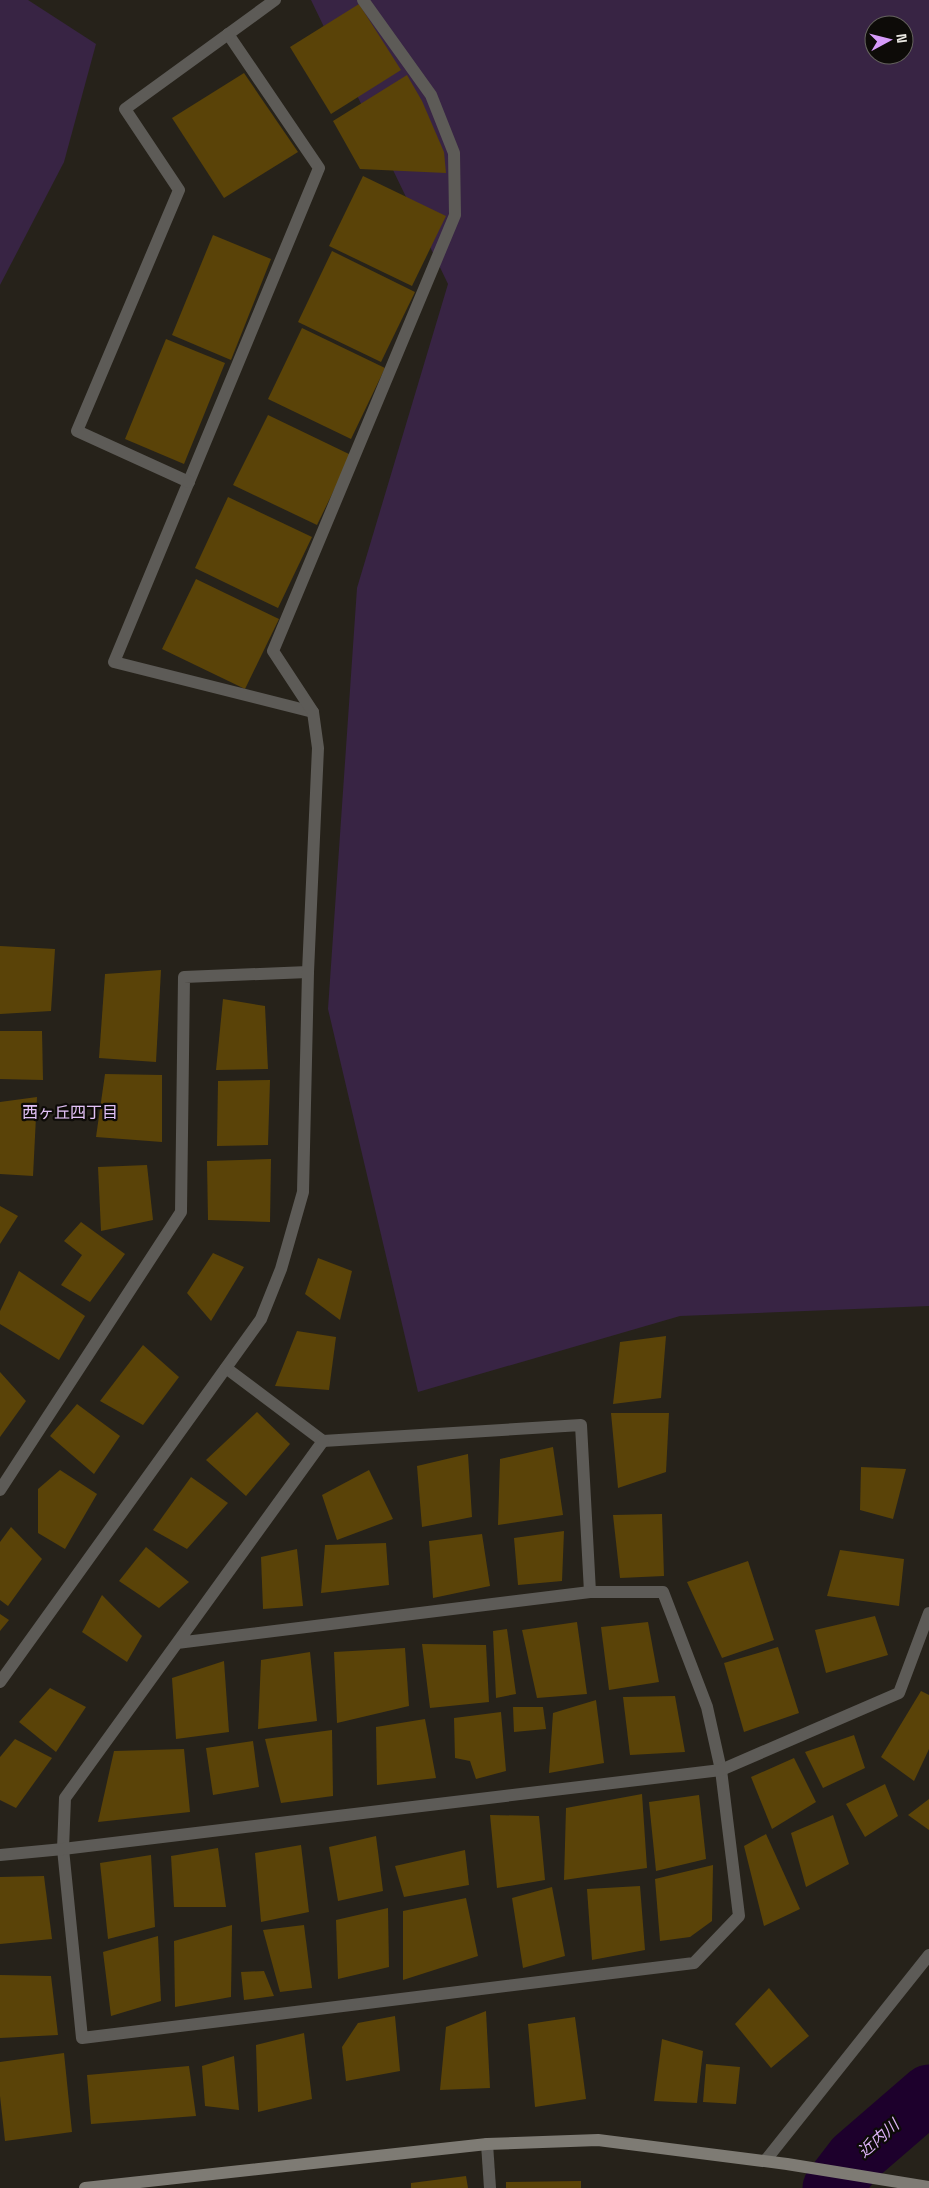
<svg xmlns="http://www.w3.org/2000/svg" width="929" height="2188" viewBox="0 0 929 2188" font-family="'Space Grotesk','Noto Sans JP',sans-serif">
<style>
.green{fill:#382444;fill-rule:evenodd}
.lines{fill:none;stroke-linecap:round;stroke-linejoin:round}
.river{stroke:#1d002c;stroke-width:59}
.building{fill:#5a4308}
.street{stroke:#5d5b57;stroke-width:12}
.secondary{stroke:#7e7b74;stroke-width:12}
.labels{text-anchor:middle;stroke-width:4.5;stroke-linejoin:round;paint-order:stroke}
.neighbourhood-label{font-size:16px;fill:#e2c1f6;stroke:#0d0b08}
.water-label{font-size:16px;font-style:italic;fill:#dbb2f5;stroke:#0d0b08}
</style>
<rect width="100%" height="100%" fill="#26221a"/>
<g class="green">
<path d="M0 0H28L96 44 64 162 0 285Z"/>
<path d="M311 0H929V1306L680 1316 418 1392 328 1009 357 588 448 284ZM874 25H904V55H874Z"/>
</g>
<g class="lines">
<path class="river" d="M832 2188 855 2158 929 2094"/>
</g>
<g class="building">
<path d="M359 4 401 70 331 114 290 47Z"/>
<path d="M244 73 298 152 224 198 172 118Z"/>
<path d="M407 75 422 101 444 152 446 173 360 169 333 121Z"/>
<path d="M363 176 446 216 412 286 329 246Z"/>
<path d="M213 235 271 259 231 360 172 335Z"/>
<path d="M332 251 415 292 381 362 298 322Z"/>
<path d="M302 328 385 368 351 439 268 399Z"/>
<path d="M166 339 225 363 184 464 125 439Z"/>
<path d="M268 415 351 455 317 525 233 485Z"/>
<path d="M228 497 312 537 278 608 195 568Z"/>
<path d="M196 579 279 619 245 689 162 649Z"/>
<path d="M0 946 55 949 51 1011 0 1014Z"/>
<path d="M161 970 156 1062 99 1058 105 974Z"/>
<path d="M223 999 265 1006 268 1069 216 1070Z"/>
<path d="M0 1031H42L43 1080 0 1079Z"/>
<path d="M105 1074 162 1075V1142L96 1137Z"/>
<path d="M270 1080 268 1145 217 1146 218 1081Z"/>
<path d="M37 1097 33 1176 0 1174V1102Z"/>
<path d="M271 1159 270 1222 208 1220 207 1161Z"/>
<path d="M147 1165 153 1220 101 1231 98 1167Z"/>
<path d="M0 1206 18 1216 0 1244Z"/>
<path d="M81 1222 125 1254 90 1302 61 1285 82 1255 64 1241Z"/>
<path d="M213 1253 244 1267 211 1321 187 1293Z"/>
<path d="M318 1258 352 1271 340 1320 305 1294Z"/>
<path d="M19 1271 85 1316 59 1360 0 1324V1311Z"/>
<path d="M297 1331 336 1337 329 1390 275 1386Z"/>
<path d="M666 1336 661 1398 613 1404 620 1342Z"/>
<path d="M143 1345 179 1377 143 1425 100 1401Z"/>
<path d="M0 1372 26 1401 0 1437Z"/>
<path d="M77 1404 120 1436 94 1474 50 1436Z"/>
<path d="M257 1412 290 1444 246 1496 206 1460Z"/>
<path d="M611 1413H669L666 1472 618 1488Z"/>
<path d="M553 1447 563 1515 498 1525 500 1459Z"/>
<path d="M468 1454 472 1517 422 1527 417 1466Z"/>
<path d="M861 1467 906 1469 893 1519 860 1510Z"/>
<path d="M60 1470 97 1494 65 1549 38 1533V1489Z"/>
<path d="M369 1470 393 1519 337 1540 322 1495Z"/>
<path d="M191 1477 228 1503 187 1549 153 1530Z"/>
<path d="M662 1514 664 1576 620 1578 613 1515Z"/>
<path d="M11 1527 42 1559 8 1606 0 1600V1542Z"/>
<path d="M564 1531 562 1581 518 1585 514 1538Z"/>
<path d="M482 1534 490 1586 433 1598 429 1541Z"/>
<path d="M386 1543 389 1585 321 1593 325 1545Z"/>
<path d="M146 1547 189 1582 159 1608 119 1581Z"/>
<path d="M297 1549 303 1606 263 1609 261 1557Z"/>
<path d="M840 1550 904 1559 899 1606 827 1596Z"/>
<path d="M748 1561 774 1640 722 1658 687 1582Z"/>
<path d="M102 1595 142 1636 127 1662 82 1632Z"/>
<path d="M0 1614 9 1620 0 1631Z"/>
<path d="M875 1616 888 1655 826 1673 815 1630Z"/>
<path d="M577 1622 587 1694 537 1698 522 1630Z"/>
<path d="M648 1622 659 1682 609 1690 601 1627Z"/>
<path d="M507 1629 516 1694 496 1698 493 1631Z"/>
<path d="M422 1644 486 1645 489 1702 430 1708Z"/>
<path d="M778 1647 799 1713 744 1732 724 1663Z"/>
<path d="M405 1648 409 1706 337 1723 334 1652Z"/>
<path d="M310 1652 317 1721 258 1729 261 1660Z"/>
<path d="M224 1661 229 1732 176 1739 172 1678Z"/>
<path d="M50 1688 86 1707 56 1752 19 1722Z"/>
<path d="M921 1691 929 1695V1749L914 1781 881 1757Z"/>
<path d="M675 1696 685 1752 630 1755 623 1697Z"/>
<path d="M596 1700 604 1763 549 1773 553 1713Z"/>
<path d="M513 1707H543L546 1729 514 1732Z"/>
<path d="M501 1712 506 1771 476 1779 470 1761 455 1758 454 1718Z"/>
<path d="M425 1719 436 1778 377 1785 376 1727Z"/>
<path d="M332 1730 333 1796 281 1803 265 1739Z"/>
<path d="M854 1735 865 1768 823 1788 805 1752Z"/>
<path d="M15 1739 52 1758 16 1808 0 1800V1757Z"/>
<path d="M253 1741 259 1787 213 1795 206 1748Z"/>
<path d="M184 1749 190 1812 98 1822 114 1751Z"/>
<path d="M794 1758 816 1802 772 1829 751 1777Z"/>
<path d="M885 1784 898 1816 865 1837 846 1804Z"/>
<path d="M642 1794 647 1868 564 1880 566 1808Z"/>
<path d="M699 1795 706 1859 656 1871 649 1802Z"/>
<path d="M929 1799V1830L908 1815Z"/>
<path d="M490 1815 539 1816 545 1880 497 1888Z"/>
<path d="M833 1815 849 1864 806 1887 791 1833Z"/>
<path d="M766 1834 800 1909 764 1926 744 1846Z"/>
<path d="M376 1836 383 1891 338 1901 329 1847Z"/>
<path d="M301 1845 309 1912 261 1922 255 1853Z"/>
<path d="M218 1848 226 1907H174L171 1856Z"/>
<path d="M465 1850 469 1885 404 1897 395 1866Z"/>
<path d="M151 1855 155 1927 108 1939 100 1863Z"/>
<path d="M713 1865 712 1921 690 1937 660 1941 655 1879Z"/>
<path d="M44 1876 52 1939 0 1944V1877Z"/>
<path d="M640 1886 645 1950 592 1960 587 1889Z"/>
<path d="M552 1887 565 1956 523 1968 512 1898Z"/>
<path d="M466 1898 478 1956 403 1980V1911Z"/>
<path d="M388 1908 389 1967 338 1979 336 1920Z"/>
<path d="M232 1925 231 1997 175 2007 174 1941Z"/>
<path d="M304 1925 312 1988 280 1992 263 1930Z"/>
<path d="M158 1936 161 2001 111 2016 103 1952Z"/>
<path d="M264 1971 274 1996 244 2000 241 1972Z"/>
<path d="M0 1975 51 1976 58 2035 0 2038Z"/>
<path d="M769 1988 809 2036 771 2068 735 2024Z"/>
<path d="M486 2011 490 2088 440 2090 446 2027Z"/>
<path d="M395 2016 400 2071 346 2081 342 2047 358 2023Z"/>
<path d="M575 2017 586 2099 535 2107 528 2024Z"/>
<path d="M304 2033 312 2099 258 2112 256 2045Z"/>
<path d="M662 2039 703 2051 697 2103 654 2101Z"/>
<path d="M64 2053 72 2132 5 2141 0 2096V2062Z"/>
<path d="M234 2056 239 2110 205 2106 202 2066Z"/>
<path d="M706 2064 740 2067 736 2104 703 2102Z"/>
<path d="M189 2066 196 2116 91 2124 87 2075Z"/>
<path d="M466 2176 468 2188H411V2183Z"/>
<path d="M581 2181V2188H506V2182Z"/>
</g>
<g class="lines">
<g class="street">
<path d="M228 34 319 168 114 662 313 712"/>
<path d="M189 482 77 431 179 190 125 109 275 0"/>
<path d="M226 1368 323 1441 581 1425 590 1592"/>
<path d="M0 1490 181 1212 184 977 308 972"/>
<path d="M177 1643 590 1592H663L707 1707 721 1770 739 1916 694 1963 82 2038 63 1849 65 1798 323 1441"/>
<path d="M0 1682 261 1319 281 1269 303 1192 308 972 318 748 313 712 273 651 455 215 454 153 431 95 363 0"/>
<path d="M0 1855 63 1849 721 1770 899 1693 929 1613"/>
<path d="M487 2144 490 2188"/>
<path d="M765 2161 929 1955"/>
</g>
<path class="secondary" d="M85 2188 487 2144 598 2140 787 2164 929 2187"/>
</g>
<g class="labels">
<g class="neighbourhood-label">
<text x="70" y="1118">西ヶ丘四丁目</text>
</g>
<g class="water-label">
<text transform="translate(878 2138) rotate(-41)" y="6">近内川</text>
</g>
</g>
<g transform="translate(889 40) rotate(83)"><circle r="24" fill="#0d0b08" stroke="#65635e"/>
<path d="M0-4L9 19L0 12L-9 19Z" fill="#d69bfa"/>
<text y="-8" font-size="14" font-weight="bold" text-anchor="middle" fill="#e8e6e0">N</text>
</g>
</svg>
